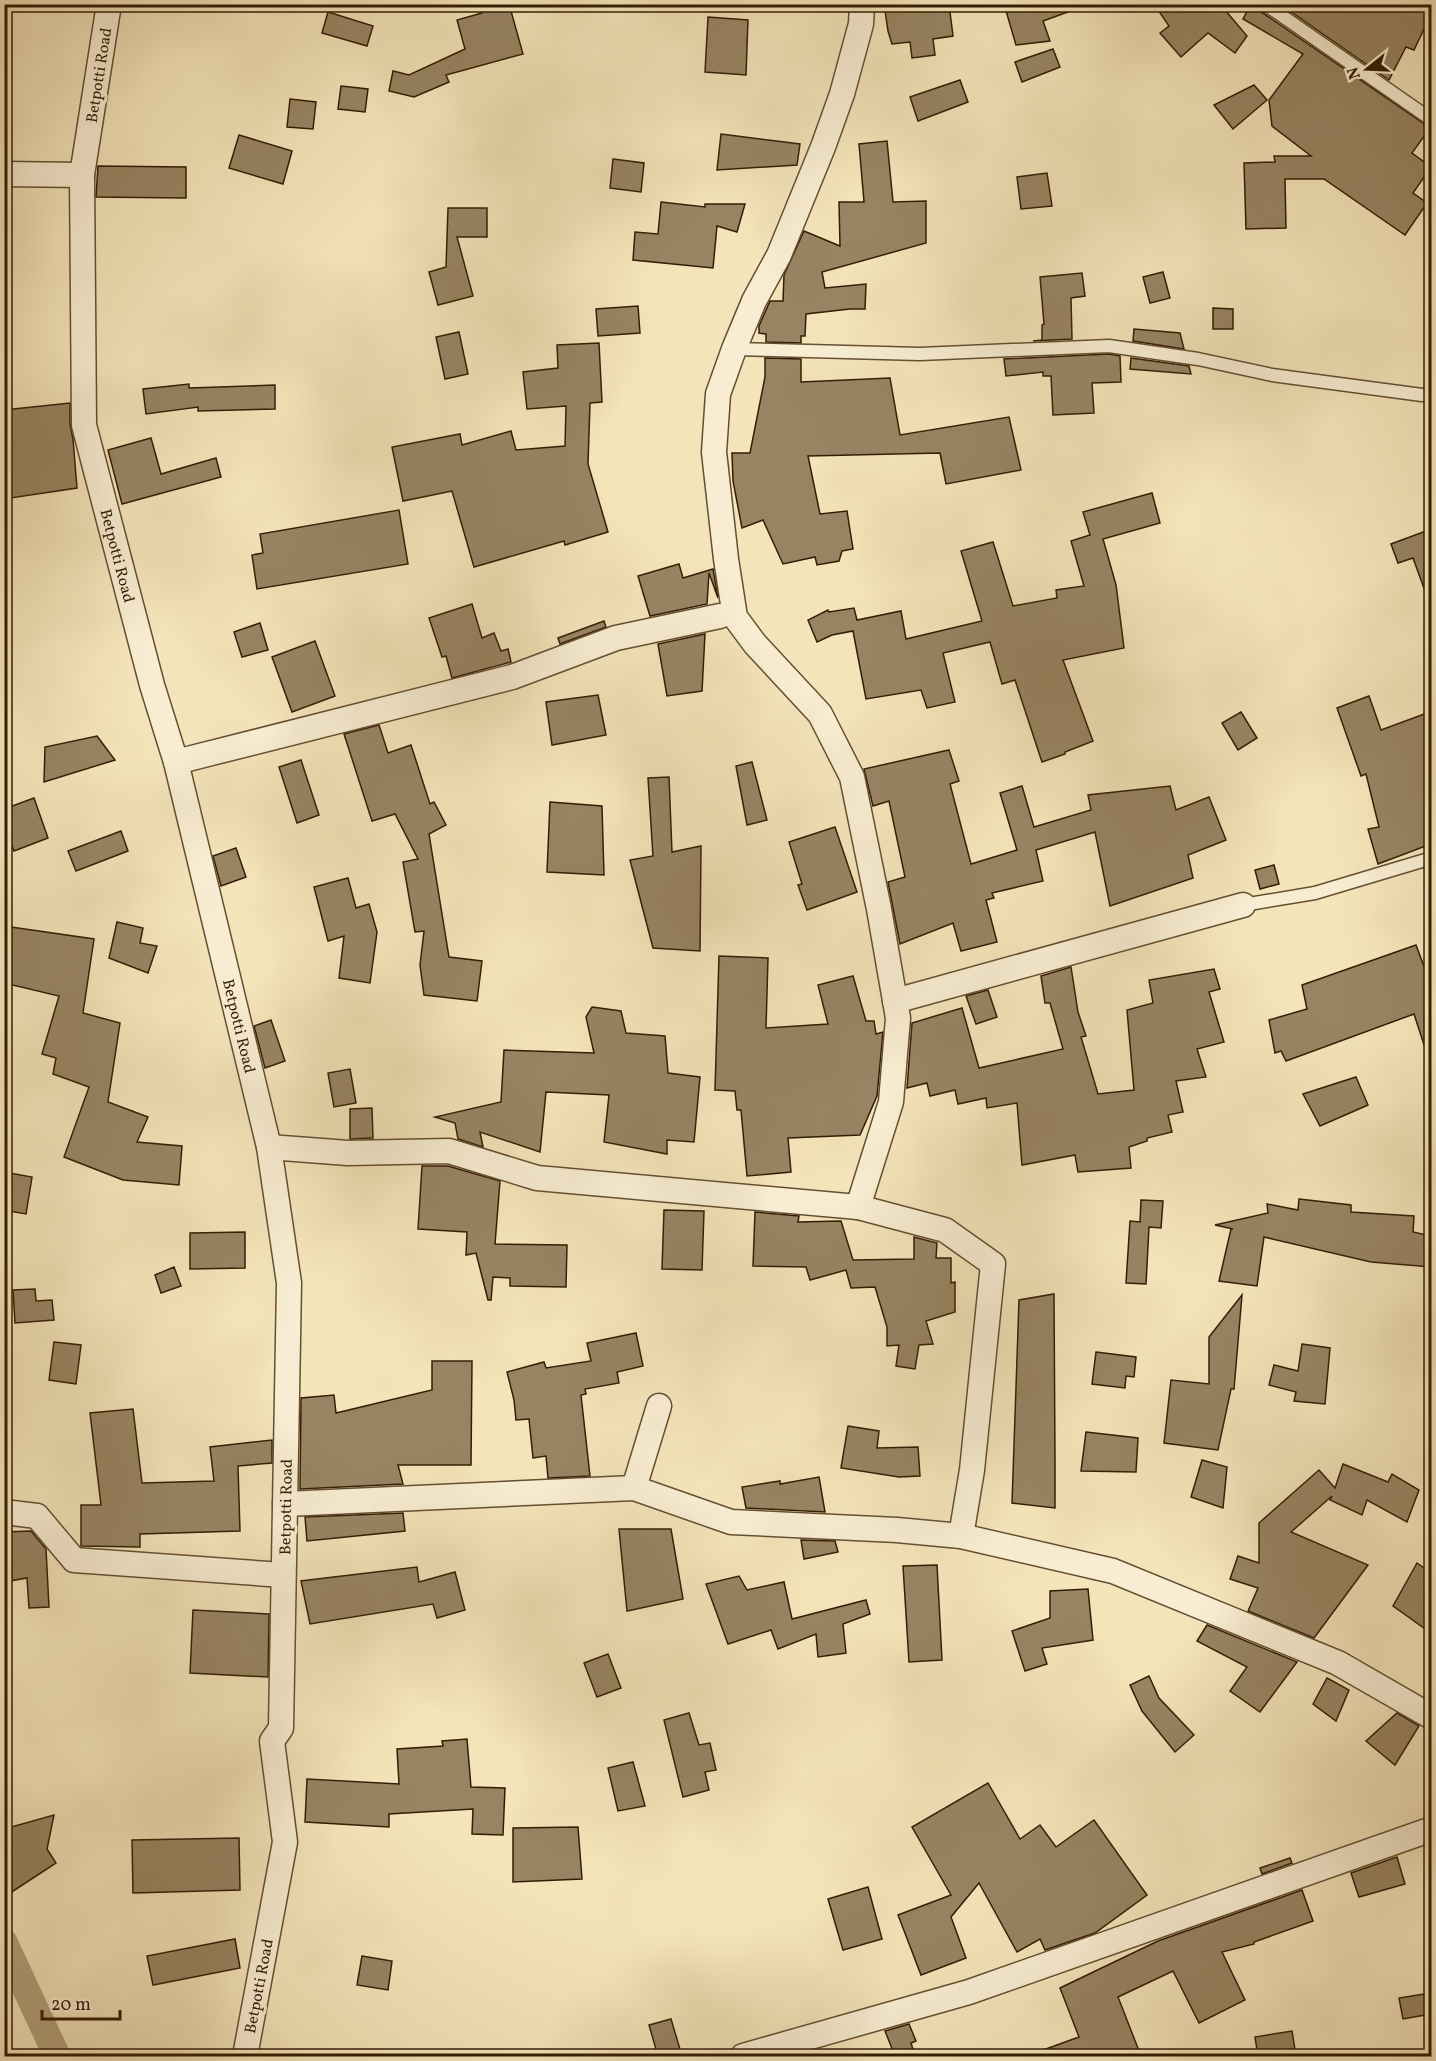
<svg xmlns="http://www.w3.org/2000/svg" width="1436" height="2061" viewBox="0 0 1436 2061" font-family="Vollkorn,serif">
<style>
.lines{fill:none;stroke-linecap:round;stroke-linejoin:round}
.canal{stroke:#b3a07c;stroke-width:27}
.building{fill:#988463;stroke:#341d05;stroke-width:1.5}
.lane-casing{stroke:#644f32;stroke-width:15}
.street-casing{stroke:#644f32;stroke-width:27}
.lane{stroke:#f8edd2;stroke-width:12}
.street{stroke:#f8edd2;stroke-width:24}
.labels{text-anchor:middle;stroke-width:6;stroke-linejoin:round;paint-order:stroke}
.street-label{font-size:16px;fill:#341d05;stroke:#f8edd2}
</style>
<rect width="100%" height="100%" fill="#f4e4ba"/>
<filter id="stains"><feTurbulence type="fractalNoise" baseFrequency=".00333" numOctaves="4"/><feColorMatrix values="0 0 0 0 .2 0 0 0 0 .09 0 0 0 0 .02 0 0 0 .5 -.17"/></filter>
<radialGradient id="worn" r=".72"><stop offset=".6" stop-color="#630" stop-opacity="0"/><stop offset="1" stop-color="#630" stop-opacity=".3"/></radialGradient>
<g class="lines">
<path class="canal" d="M4 1942 57 2056"/>
</g>
<g class="building">
<path d="M479 4H509L523 54 446 75 449 82 414 97 389 91 393 71 409 75 465 49 457 20 482 13Z"/>
<path d="M884 4H949L953 36 933 39 935 55 912 58 910 42 892 44 888 31Z"/>
<path d="M1004 4H1079V8L1043 21 1050 41 1016 45Z"/>
<path d="M1154 4H1220L1247 36 1235 53 1208 33 1181 57 1160 33 1169 26Z"/>
<path d="M1251 4H1257L1260 11 1430 128 1412 153 1431 167 1413 193 1427 203 1405 235 1324 179H1285L1286 228 1246 229 1244 163 1275 162 1274 156H1311L1272 126 1269 100 1303 54 1243 19Z"/>
<path d="M1280 4H1431V14L1414 50 1406 47 1389 80Z"/>
<path d="M328 12 373 26 367 46 322 33Z"/>
<path d="M708 17 748 20 746 75 705 72Z"/>
<path d="M1053 49 1060 67 1022 82 1015 62Z"/>
<path d="M960 80 968 102 918 121 910 97Z"/>
<path d="M1254 85 1267 100 1233 129 1214 105Z"/>
<path d="M341 86 368 89 365 112 338 109Z"/>
<path d="M290 99 316 102 313 129 287 127Z"/>
<path d="M721 134 800 144 797 165 717 170Z"/>
<path d="M239 135 292 151 283 184 229 168Z"/>
<path d="M887 141 893 202 926 201V243L822 272 825 288 866 284 865 309H850L806 314 805 336H801V343L766 342V334L759 333V326L770 301H783L784 275 804 231 840 246 839 202H864L859 144Z"/>
<path d="M613 159 644 163 641 192 610 188Z"/>
<path d="M98 166 186 167V198L96 197Z"/>
<path d="M1047 173 1052 206 1021 209 1017 177Z"/>
<path d="M661 202 705 207V204H745L737 232 717 226 713 268 633 260 635 232 658 234Z"/>
<path d="M448 208H487V237H457L473 296 438 305 429 272 446 267Z"/>
<path d="M1163 272 1170 298 1150 303 1143 277Z"/>
<path d="M1082 273 1085 296 1071 298 1072 339 1033 341 1042 340V325L1044 324 1040 277Z"/>
<path d="M638 306 640 333 598 336 596 309Z"/>
<path d="M1213 308 1233 309V329H1213Z"/>
<path d="M1134 329 1180 333 1184 349 1133 341Z"/>
<path d="M459 332 468 374 445 379 436 337Z"/>
<path d="M599 343 602 402 590 403 588 464 608 532 565 545 564 541 474 567 452 491 403 501 392 447 460 434 462 445 511 431 516 450 565 446 566 406 527 409 523 372 558 368 557 345Z"/>
<path d="M1109 354 1120 356 1121 382 1092 383 1094 413 1053 415 1051 376H1043V372L1006 376 1004 359Z"/>
<path d="M765 358 801 359V382L890 378 900 435 1009 417 1021 470 946 484 940 453 808 456 820 514 847 511 853 549 842 551 839 561 817 565 815 557 783 564 763 520 742 528 733 481 732 453H750L765 377Z"/>
<path d="M1131 358 1189 366 1191 374 1130 369Z"/>
<path d="M189 384V388L275 385V409L198 411V407L146 414 143 389Z"/>
<path d="M70 403V425L73 439 77 488 4 499V410Z"/>
<path d="M151 438 161 474 216 458 221 477 122 504 108 450Z"/>
<path d="M1152 493 1160 523 1103 539 1116 585 1124 648 1063 660 1093 741 1065 752V754L1042 762 1015 680 1002 684 990 642 943 653 955 702 927 708 921 690 866 699 853 631 832 635 817 642 808 620 828 610 829 612 854 608 857 620 901 611 906 639 982 621 961 551 993 542 1013 606 1057 598 1056 590 1084 586 1071 541 1090 535 1083 512Z"/>
<path d="M399 510 408 564 257 589 252 555 263 553 260 534Z"/>
<path d="M1426 531 1431 545V602H1429L1413 558 1398 563 1391 544Z"/>
<path d="M679 564 683 578 713 569 718 598 709 573 707 604 650 616 638 576Z"/>
<path d="M472 604 482 638 494 633 501 651 508 649 511 662 452 678 446 656 442 657 429 618Z"/>
<path d="M604 621 606 627 560 644 558 638Z"/>
<path d="M260 623 268 650 242 657 234 632Z"/>
<path d="M705 634 702 691 667 696 658 644Z"/>
<path d="M315 641 335 696 292 712 272 657Z"/>
<path d="M598 695 606 735 552 745 546 702Z"/>
<path d="M1369 696 1381 730 1427 713 1431 727V844L1378 864 1368 829 1379 827 1366 774 1361 776 1337 708Z"/>
<path d="M1241 712 1257 738 1238 750 1222 723Z"/>
<path d="M379 725 388 753 411 745 430 804 434 802 446 825 429 834 449 957 482 961 477 1001 424 995 420 965 424 931 415 932 403 862 418 859 395 814 372 821 344 734Z"/>
<path d="M97 736 115 760 44 782 45 747Z"/>
<path d="M949 750 959 781 950 784 971 864 1017 850 1000 793 1022 786 1034 827 1091 810 1088 795 1170 786 1176 810 1209 797 1226 840 1188 855 1193 878 1110 906 1095 832 1036 850 1043 881 992 893 994 898 986 900 997 942 961 951 953 923 900 944 888 882 905 877 889 801 873 806 864 769Z"/>
<path d="M301 760 319 815 297 823 279 767Z"/>
<path d="M752 762 767 820 747 825 736 766Z"/>
<path d="M669 777 672 852 701 846 700 951 653 948 630 860 653 856 648 778Z"/>
<path d="M34 798 48 838 14 851 4 826V809Z"/>
<path d="M550 802 602 806 604 875 547 872Z"/>
<path d="M835 827 857 892 807 910 798 885 802 884 789 842Z"/>
<path d="M121 831 128 851 76 871 68 851Z"/>
<path d="M236 848 246 877 221 886 213 856Z"/>
<path d="M1274 865 1279 884 1260 889 1255 870Z"/>
<path d="M348 878 356 908 369 904 377 932 370 983 339 978 344 936 328 941 314 887Z"/>
<path d="M117 922 143 928 140 943 157 946 148 973 109 958Z"/>
<path d="M4 926 94 939 83 1013 120 1023 108 1102 148 1117 137 1142 182 1146 179 1185 123 1180 64 1157 89 1087 53 1074 56 1058 42 1054 59 996 4 983Z"/>
<path d="M1416 945 1428 977 1431 998V1054H1427L1414 1014 1286 1061 1281 1051 1275 1053 1269 1020 1307 1009 1302 985Z"/>
<path d="M719 956 768 958 766 1028 828 1024 818 985 853 976 866 1021H874L876 1034 883 1032 877 1096 860 1135 788 1138 791 1172 747 1176 741 1110H737L735 1091 715 1090Z"/>
<path d="M1071 967 1078 1012 1086 1036 1081 1037 1098 1094 1134 1090 1127 1010 1153 1003 1149 980 1214 969 1220 989 1209 992 1224 1042 1197 1049 1206 1077 1176 1081 1183 1112 1168 1115 1172 1132 1147 1138V1141L1129 1147 1131 1168 1078 1172 1075 1155 1022 1165 1017 1103 987 1108 986 1098 958 1104 955 1090 930 1096 927 1083 907 1088 912 1023 962 1008 979 1068 1063 1049 1050 1003H1045L1041 976Z"/>
<path d="M988 990 997 1017 976 1024 966 996Z"/>
<path d="M592 1007 621 1011 626 1033 665 1036 668 1073 700 1077 694 1142 667 1140V1154L604 1142 609 1095 546 1092 540 1152 480 1132 483 1147 458 1139 455 1123 435 1117 501 1102 504 1050 594 1053 586 1017Z"/>
<path d="M271 1020 285 1061 265 1068 254 1026Z"/>
<path d="M350 1069 356 1103 334 1107 328 1073Z"/>
<path d="M1356 1077 1368 1105 1320 1126 1303 1094Z"/>
<path d="M372 1108 373 1138 350 1139V1109Z"/>
<path d="M422 1166H448L500 1181 495 1244 567 1245 566 1287 510 1286V1278L493 1277 491 1300H488L476 1253 466 1255 467 1232 418 1229Z"/>
<path d="M4 1172 32 1177 26 1214 4 1210Z"/>
<path d="M1299 1199 1351 1205V1212L1414 1216 1413 1232 1431 1236V1267L1371 1262 1264 1237 1257 1286 1219 1281 1231 1229H1233L1215 1225 1268 1213 1267 1204 1298 1210Z"/>
<path d="M1141 1200 1163 1201 1161 1228 1149 1227 1146 1284 1126 1283 1130 1221 1140 1222Z"/>
<path d="M664 1210 704 1211 702 1270 662 1269Z"/>
<path d="M755 1212 799 1216 798 1222 841 1221 853 1260 914 1259V1237L937 1243 936 1258H951V1283L955 1282V1312L926 1321 933 1344 919 1345 915 1369 896 1366 899 1345 887 1346V1327L875 1287 851 1288 846 1270 810 1280 806 1267 753 1266Z"/>
<path d="M245 1232V1268L190 1269V1233Z"/>
<path d="M174 1267 181 1286 161 1293 155 1275Z"/>
<path d="M35 1289 36 1301 52 1300 54 1320 15 1323 13 1290Z"/>
<path d="M1054 1294 1055 1461V1508L1012 1503 1019 1300Z"/>
<path d="M1242 1295 1234 1389H1231L1218 1450 1164 1443 1171 1380 1209 1384V1337Z"/>
<path d="M636 1333 643 1366 617 1372 619 1383 585 1389 586 1394 581 1395 590 1476 548 1478 546 1456 533 1458 529 1419 516 1420 514 1400 507 1372 544 1362 546 1368 591 1361 587 1343Z"/>
<path d="M54 1342 81 1345 76 1384 49 1380Z"/>
<path d="M1302 1344 1330 1348 1325 1404 1294 1401 1296 1392 1269 1385 1274 1365 1298 1371Z"/>
<path d="M1096 1352 1136 1357 1134 1377 1126 1376 1125 1388 1092 1384Z"/>
<path d="M432 1361H472L471 1465H398L403 1484 300 1489 301 1398 334 1395 336 1413 432 1390Z"/>
<path d="M133 1409 142 1483 214 1481 210 1447 272 1440V1463L238 1466 240 1531 140 1534V1547L81 1546V1505H101L90 1413Z"/>
<path d="M848 1426 879 1431 877 1448 918 1447 920 1476 899 1477 841 1468Z"/>
<path d="M1086 1432 1138 1438 1136 1472 1081 1471Z"/>
<path d="M1202 1460 1227 1467 1223 1508 1191 1497Z"/>
<path d="M1343 1464 1388 1482 1392 1474 1419 1490 1407 1522 1367 1500 1362 1515 1330 1500 1332 1496 1291 1532 1368 1565 1314 1638 1248 1611 1258 1588 1230 1579 1238 1556 1259 1563V1523L1319 1470 1335 1488Z"/>
<path d="M819 1477 825 1512 746 1508 742 1487 780 1481V1484Z"/>
<path d="M403 1513 405 1531 307 1541 305 1517Z"/>
<path d="M619 1529H671L683 1599 627 1611Z"/>
<path d="M31 1531 46 1549 49 1607 29 1608 27 1578 4 1582V1532Z"/>
<path d="M801 1540 835 1541 838 1552 804 1559Z"/>
<path d="M1417 1563 1431 1573V1633L1393 1606Z"/>
<path d="M937 1565 942 1660 909 1662 903 1566Z"/>
<path d="M417 1567 419 1582 455 1572 465 1610 437 1618 433 1604 310 1624 301 1581Z"/>
<path d="M739 1576 747 1590 784 1582 792 1619 866 1600 870 1614 843 1624 846 1653 818 1657 816 1634 778 1649 771 1630 728 1644 706 1584Z"/>
<path d="M1088 1589 1093 1640 1042 1648 1047 1664 1025 1671 1012 1631 1050 1618V1591Z"/>
<path d="M193 1610 269 1614 268 1677 190 1673Z"/>
<path d="M1207 1625 1297 1662 1260 1712 1230 1691 1247 1667 1197 1641Z"/>
<path d="M608 1654 621 1688 597 1697 584 1663Z"/>
<path d="M1149 1676 1159 1698 1194 1735 1175 1752 1142 1711 1130 1685Z"/>
<path d="M1327 1678 1349 1690 1336 1721 1313 1704Z"/>
<path d="M689 1713 699 1745 710 1743 716 1770 705 1772 709 1790 683 1797 664 1720Z"/>
<path d="M1397 1713 1419 1726 1395 1765 1366 1741Z"/>
<path d="M467 1739 471 1787 505 1788 503 1835 472 1834 473 1809 389 1814V1827L305 1822 307 1779 399 1784 397 1749 443 1746 442 1741Z"/>
<path d="M633 1762 645 1806 618 1811 608 1768Z"/>
<path d="M988 1783 1020 1839 1040 1825 1056 1847 1094 1820 1147 1895 1095 1933 1045 1950 1040 1939 1017 1952 979 1883 951 1917 966 1958 921 1975 898 1915 951 1895 912 1827Z"/>
<path d="M54 1815 47 1849 56 1863 4 1897V1829Z"/>
<path d="M578 1827 582 1879 513 1882V1828Z"/>
<path d="M239 1838 240 1890 133 1893 132 1840Z"/>
<path d="M1397 1857 1405 1884 1359 1897 1351 1873Z"/>
<path d="M1290 1858 1292 1863 1262 1874 1260 1868Z"/>
<path d="M868 1887 882 1939 843 1950 828 1899Z"/>
<path d="M1302 1890 1313 1921 1254 1942V1944L1222 1952 1245 2000 1199 2023 1173 1971 1118 1997 1141 2056H1032V2054L1079 2037 1060 1988 1158 1941Z"/>
<path d="M235 1939 240 1968 153 1985 147 1956Z"/>
<path d="M362 1956 392 1961 388 1990 357 1985Z"/>
<path d="M1431 1993V2014L1403 2019 1399 1998Z"/>
<path d="M671 2019 682 2056H658L649 2025Z"/>
<path d="M909 2024 916 2041 911 2043 915 2056H895L885 2031Z"/>
<path d="M1292 2031 1296 2056H1258L1255 2037Z"/>
</g>
<g class="lines">
<defs>
<g id="lane">
<path d="M1265 4 1432 120"/>
<path d="M734 349 920 354 1109 346 1198 359 1272 375 1422 395 1432 394"/>
<path d="M1243 905 1315 893 1432 858"/>
</g>
<g id="street">
<path id="s1" d="M109 4 82 175 84 425 152 685 176 762 269 1147 289 1283 281 1728 272 1741 285 1842 245 2056"/>
<path d="M4 174 82 175"/>
<path d="M176 762 512 677 616 638 720 616"/>
<path d="M895 1001 1243 905"/>
<path d="M269 1147 348 1153 449 1151 537 1178 858 1207 945 1230 993 1264 972 1470 961 1536"/>
<path d="M858 1207 891 1102 898 1018 879 909 852 777 820 714 755 644 735 617 726 559 714 452 718 394 734 349 754 301 779 255 823 147 842 94 861 24 862 4"/>
<path d="M634 1488 659 1406"/>
<path d="M285 1504 634 1488 731 1522 897 1530 961 1536 1113 1571 1338 1663 1432 1717"/>
<path d="M4 1512 37 1516 74 1560 283 1575"/>
<path d="M743 2056 969 1992 1432 1829"/>
</g>
</defs>
<use href="#lane" class="lane-casing"/>
<use href="#street" class="street-casing"/>
<use href="#lane" class="lane"/>
<use href="#street" class="street"/>
</g>
<g class="labels">
<g class="street-label">
<text transform="translate(98 75) rotate(-81)" y="6">Betpotti Road</text>
<text dy="6" stroke="none"><textPath href="#s1" startOffset="558">Betpotti Road</textPath></text>
<text dy="6" stroke="none"><textPath href="#s1" startOffset="1044">Betpotti Road</textPath></text>
<text transform="translate(285 1507) rotate(-89)" y="6">Betpotti Road</text>
<text transform="translate(258 1986) rotate(-79)" y="6">Betpotti Road</text>
</g>
</g>
<rect width="1436" height="2061" fill="none" stroke="#f4e4ba" stroke-width="24"/>
<rect x="6" y="6" width="1424" height="2049" fill="none" stroke="#341d05" stroke-width="3"/>
<rect x="12" y="12" width="1412" height="2037" fill="none" stroke="#341d05" stroke-width="1.5"/>
<g transform="translate(1367 69) rotate(252)" stroke="#f8edd2" stroke-width="4.5" paint-order="stroke">
<path d="M0-4.5L10 22L0 15L-10 22Z" fill="#341d05"/>
<text y="-9" font-size="16" font-weight="bold" text-anchor="middle" fill="#341d05">N</text>
</g>
<path d="M42 2010v9h78v-9" fill="none" stroke="#341d05" stroke-width="3"/>
<text x="51" y="2010" font-size="18" fill="#341d05" stroke="#f8edd2" stroke-width="4.5" paint-order="stroke">20 m</text>
<rect width="100%" height="100%" filter="url(#stains)"/>
<rect width="100%" height="100%" fill="url(#worn)"/>
</svg>
